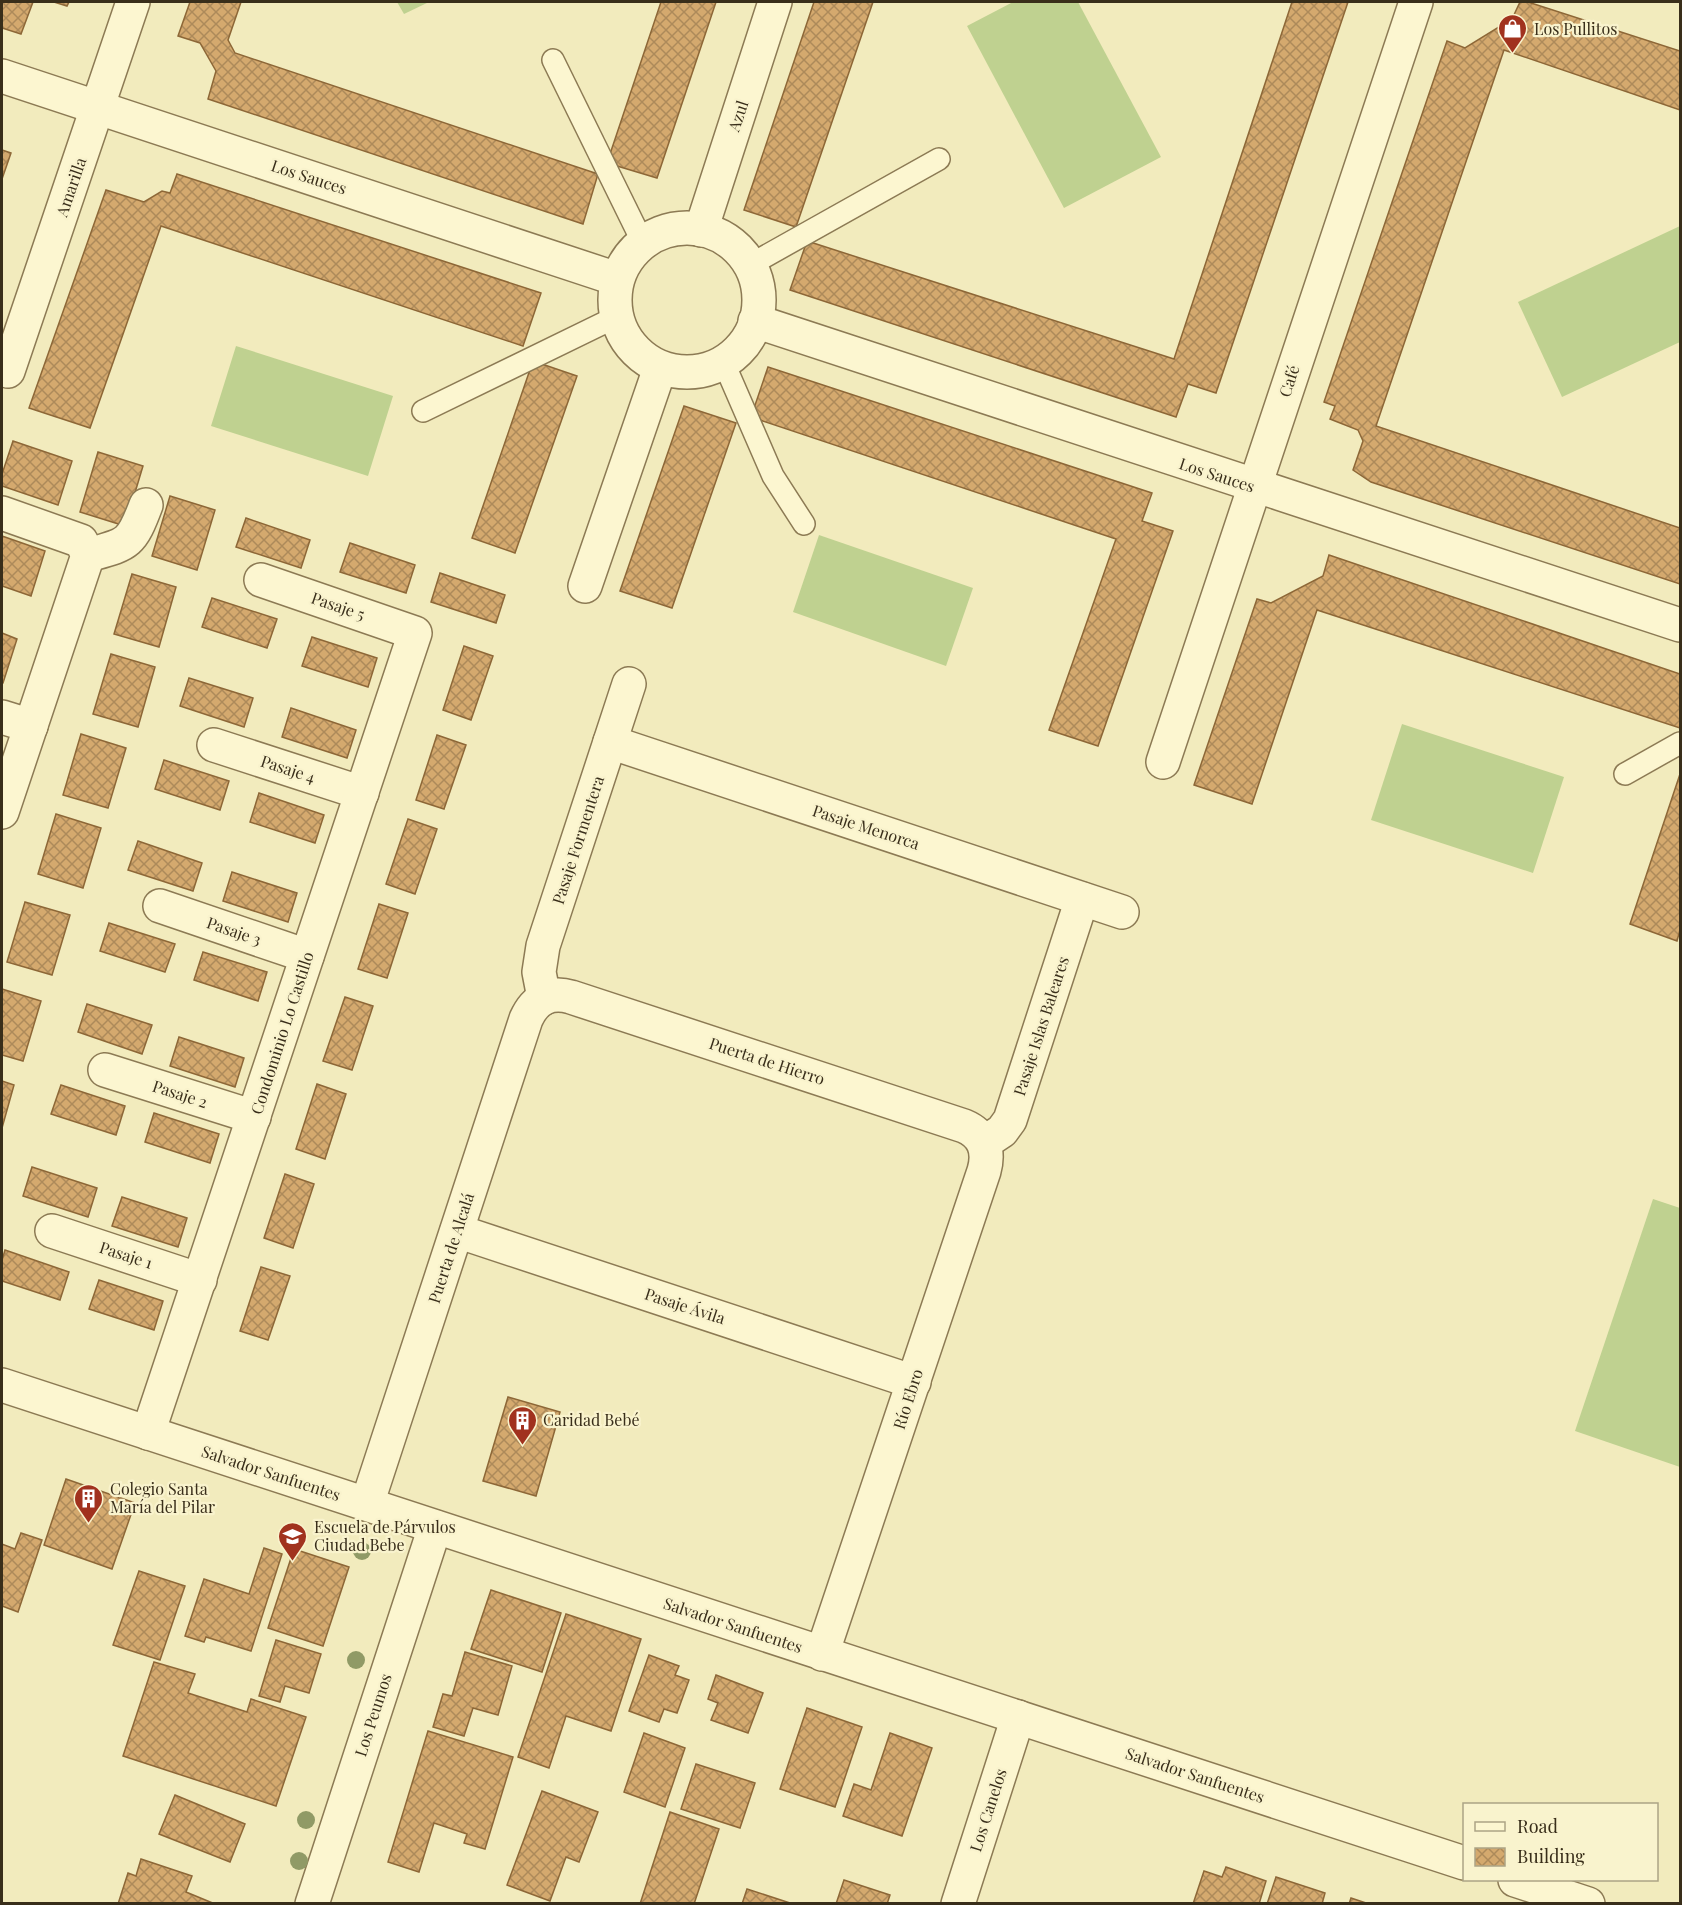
<svg xmlns="http://www.w3.org/2000/svg" width="1682" height="1905" viewBox="0 0 1682 1905" font-family="'Playfair Display',serif">
<style>
.pitch{fill:#bfd190}
.building{fill:url(#building-cross-hatch);stroke:#8d6737;stroke-width:1.5}
.lines{fill:none;stroke-linecap:round;stroke-linejoin:round}
.service-casing{stroke:#8c7a54;stroke-width:24}
.minor-casing{stroke:#8c7a54;stroke-width:36}
.tertiary-casing{stroke:#8c7a54;stroke-width:36}
.service{stroke:#fcf6d0;stroke-width:21}
.minor{stroke:#fcf6d0;stroke-width:33}
.tertiary{stroke:#fcf6d0;stroke-width:33}
.tree{fill:#909a66}
.labels{text-anchor:middle;stroke-width:4.5;stroke-linejoin:round;paint-order:stroke}
.poi-label{font-size:16px;fill:#392e1a;stroke:#f9f3cd;text-anchor:start}
.street-label{font-size:16px;fill:#392e1a;stroke:#f9f3cd}
</style>
<defs>
<pattern id="building-cross-hatch" width="8" height="8" patternUnits="userSpaceOnUse" patternTransform="scale(1.5)"><rect width="8" height="8" fill="#d4a96e"/><path d="M0 0l8 8M0 8l8-8" fill="none" stroke="#ad8a5a"/></pattern>
</defs>
<rect width="100%" height="100%" fill="#f2ebbd"/>
<g class="pitch">
<path d="M397 2H429L404 14Z"/>
<path d="M1013 2H1078L1161 157 1064 208 967 26Z"/>
<path d="M1680 226V342L1562 397 1518 302Z"/>
<path d="M236 346 393 396 368 476 211 426Z"/>
<path d="M819 535 973 588 946 666 793 612Z"/>
<path d="M1402 724 1564 777 1533 873 1371 820Z"/>
<path d="M1653 1199 1680 1208V1467L1575 1431Z"/>
</g>
<g class="building">
<path d="M2 2H33L21 34 2 28Z"/>
<path d="M54 2H69L67 6Z"/>
<path d="M190 2H241L228 40 235 53 598 174 583 224 208 99 216 71 200 43 178 36Z"/>
<path d="M661 2H716L657 178 607 163Z"/>
<path d="M814 2H873L796 227 744 210Z"/>
<path d="M1292 2H1348L1216 393 1188 384 1176 417 790 290 807 241 1174 359Z"/>
<path d="M1520 2H1528L1680 51V110L1504 50 1376 426 1680 528V584L1371 482 1353 470 1363 441 1358 430 1330 419 1335 406 1324 402 1447 41 1465 48 1512 19Z"/>
<path d="M2 150 11 153 2 179Z"/>
<path d="M177 174 541 293 523 346 161 226 90 428 29 408 106 190 144 202 162 191 170 193Z"/>
<path d="M533 361 577 376 515 553 472 538Z"/>
<path d="M768 367 1152 493 1142 521 1173 531 1098 746 1049 730 1116 539 751 417Z"/>
<path d="M684 406 736 423 672 608 620 591Z"/>
<path d="M13 441 72 461 58 505 2 486V474Z"/>
<path d="M98 452 143 466 125 526 80 512Z"/>
<path d="M170 496 215 510 197 570 152 556Z"/>
<path d="M246 518 310 540 301 568 236 547Z"/>
<path d="M2 536 45 551 31 596 2 586Z"/>
<path d="M350 543 415 565 406 593 340 572Z"/>
<path d="M1329 555 1680 674V728L1317 610 1252 804 1194 785 1257 599 1271 603 1323 576Z"/>
<path d="M440 573 505 595 496 623 431 602Z"/>
<path d="M132 574 176 587 159 647 114 634Z"/>
<path d="M212 598 277 619 267 648 202 627Z"/>
<path d="M2 633 17 639 3 683H2Z"/>
<path d="M312 637 377 658 368 687 302 666Z"/>
<path d="M464 646 493 656 471 720 443 710Z"/>
<path d="M111 654 155 667 138 727 93 714Z"/>
<path d="M189 678 253 698 244 727 180 706Z"/>
<path d="M291 708 356 730 347 758 282 737Z"/>
<path d="M81 734 126 748 108 808 63 795Z"/>
<path d="M437 735 466 745 444 809 416 800Z"/>
<path d="M164 760 229 781 220 810 155 789Z"/>
<path d="M1680 774V930L1677 941 1630 924Z"/>
<path d="M259 793 324 815 315 843 250 822Z"/>
<path d="M56 814 101 828 83 888 38 874Z"/>
<path d="M408 819 437 829 415 894 386 884Z"/>
<path d="M138 841 202 863 193 891 128 870Z"/>
<path d="M232 872 297 893 288 922 223 901Z"/>
<path d="M25 902 70 915 52 975 7 962Z"/>
<path d="M379 904 408 913 387 978 358 969Z"/>
<path d="M109 923 175 944 165 972 100 951Z"/>
<path d="M203 952 267 972 258 1001 194 980Z"/>
<path d="M2 989 41 1001 23 1061 2 1055Z"/>
<path d="M345 997 373 1006 352 1070 323 1061Z"/>
<path d="M87 1004 152 1025 142 1054 78 1032Z"/>
<path d="M179 1037 244 1058 235 1087 170 1066Z"/>
<path d="M2 1081 14 1085 2 1128Z"/>
<path d="M317 1084 346 1094 325 1159 296 1149Z"/>
<path d="M61 1085 125 1106 116 1135 51 1114Z"/>
<path d="M154 1113 219 1134 210 1163 145 1142Z"/>
<path d="M32 1167 97 1188 88 1217 23 1196Z"/>
<path d="M285 1174 314 1184 293 1248 264 1238Z"/>
<path d="M122 1197 187 1218 178 1247 112 1226Z"/>
<path d="M5 1250 69 1272 60 1300 2 1281V1260Z"/>
<path d="M261 1267 290 1276 268 1340 240 1331Z"/>
<path d="M99 1280 163 1301 154 1330 89 1309Z"/>
<path d="M508 1397 560 1412 536 1496 483 1481Z"/>
<path d="M66 1479 135 1503 112 1569 44 1545Z"/>
<path d="M21 1533 42 1540 18 1612 2 1606V1544L15 1549Z"/>
<path d="M264 1548 282 1554 251 1651 206 1637 204 1642 185 1636 204 1579 249 1594Z"/>
<path d="M294 1549 349 1567 323 1646 268 1628Z"/>
<path d="M139 1571 185 1586 160 1660 113 1645Z"/>
<path d="M491 1590 561 1613 542 1672 471 1649Z"/>
<path d="M566 1614 641 1639 611 1731 566 1716 549 1768 518 1757Z"/>
<path d="M276 1640 321 1654 309 1693 285 1686 280 1702 259 1696Z"/>
<path d="M465 1652 512 1666 498 1715 473 1708 464 1736 433 1727 443 1694 452 1696Z"/>
<path d="M649 1655 679 1666 675 1675 689 1680 677 1713 664 1709 659 1722 629 1711Z"/>
<path d="M154 1662 195 1674 188 1693 247 1712 251 1699 306 1717 276 1806 123 1756Z"/>
<path d="M716 1675 763 1693 748 1733 711 1720 718 1703 708 1699Z"/>
<path d="M807 1708 862 1727 835 1807 780 1789Z"/>
<path d="M428 1731 513 1757 485 1849 464 1843 467 1834 434 1823 419 1872 388 1862Z"/>
<path d="M644 1733 685 1748 665 1807 624 1792Z"/>
<path d="M890 1733 932 1748 902 1836 843 1816 854 1784 871 1790Z"/>
<path d="M696 1764 755 1783 740 1828 681 1809Z"/>
<path d="M542 1791 598 1812 579 1862 566 1857 550 1901 507 1885Z"/>
<path d="M175 1795 245 1824 230 1862 159 1834Z"/>
<path d="M670 1812 719 1829 694 1904H640Z"/>
<path d="M141 1859 192 1876 186 1892 215 1904H118L128 1873 136 1876Z"/>
<path d="M1226 1867 1266 1881 1259 1904H1193L1204 1871 1222 1877Z"/>
<path d="M1276 1877 1325 1893 1322 1904H1267Z"/>
<path d="M844 1880 890 1895 887 1904H836Z"/>
<path d="M747 1889 790 1903 742 1904Z"/>
<path d="M1351 1898 1369 1904H1349Z"/>
</g>
<g class="lines">
<defs>
<g id="service">
<path d="M553 60 643 243"/>
<path d="M748 266 939 159"/>
<path d="M723 361 773 476 804 524"/>
<path d="M423 411 618 316"/>
<path d="M1625 774 1680 743"/>
</g>
<g id="minor">
<path d="M2 76 617 279"/>
<circle cx="687" cy="300" r="72"/>
<path d="M701 230 775 2"/>
<path d="M755 321 1680 625"/>
<path d="M8 371 133 2"/>
<path d="M2 513 81 541 88 555 2 812"/>
<path d="M88 555C128 544 131 545 146 505"/>
<path d="M585 586 660 368"/>
<path d="M2 717 31 726"/>
<path d="M610 742 1122 912"/>
<path d="M214 745 362 793"/>
<path d="M1163 762 1416 2"/>
<path d="M160 906 307 956"/>
<path d="M544 998 539 972 543 946 629 684"/>
<path d="M105 1070 254 1117"/>
<path d="M984 1143 1002 1131 1010 1120 1082 899"/>
<path d="M52 1231 200 1280"/>
<path d="M457 1231 914 1382"/>
<path d="M148 1433 415 633 261 580"/>
<path d="M367 1504 526 1019C535 999 550 991 571 997L964 1126C983 1134 990 1150 984 1171L822 1654"/>
<path d="M312 1904 435 1527"/>
<path d="M958 1904 1018 1717"/>
</g>
<g id="tertiary">
<path d="M2 1385 1464 1863"/>
<path d="M1515 1880 1588 1904"/>
</g>
</defs>
<use href="#service" class="service-casing"/>
<use href="#minor" class="minor-casing"/>
<use href="#tertiary" class="tertiary-casing"/>
<use href="#service" class="service"/>
<use href="#minor" class="minor"/>
<use href="#tertiary" class="tertiary"/>
</g>
<g class="tree">
<circle cx="362" cy="1551" r="9"/>
<circle cx="356" cy="1660" r="9"/>
<circle cx="306" cy="1820" r="9"/>
<circle cx="299" cy="1861" r="9"/>
</g>
<defs>
<symbol id="shop-pin" viewBox="-11 -11 22 30"><path d="M0 17L-7.5 6A9.5 9.5 0 1 1 7.5 6Z" fill="#a1321e" stroke="#f9f3cd"/><path d="M-5-2.5h2.3a2.7 3.5 0 0 1 5.4 0H5L5.5 6h-11ZM-1.5-2.5h3a1.5 2.3 0 0 0-3 0Z" fill="#fff"/></symbol>
<symbol id="building-pin" viewBox="-11 -11 22 30"><path d="M0 17L-7.5 6A9.5 9.5 0 1 1 7.5 6Z" fill="#a1321e" stroke="#f9f3cd"/><path d="M-4-6H4V6H1V3H-1V6H-4ZM-2.5-4.3h1.7v1.8h-1.7ZM.8-4.3h1.7v1.8H.8ZM-2.5-1h1.7V.8h-1.7ZM.8-1h1.7V.8H.8Z" fill="#fff"/></symbol>
<symbol id="school-pin" viewBox="-11 -11 22 30"><path d="M0 17L-7.5 6A9.5 9.5 0 1 1 7.5 6Z" fill="#a1321e" stroke="#f9f3cd"/><path d="M0-5L7-2L0 1L-7-2ZM-4 1L0 2.5L4 1V4Q0 6-4 4Z" fill="#fff"/></symbol>
</defs>
<g fill-rule="evenodd">
<use href="#shop-pin" x="1496" y="12" width="33" height="45"/>
<use href="#building-pin" x="506" y="1404" width="33" height="45"/>
<use href="#building-pin" x="72" y="1482" width="33" height="45"/>
<use href="#school-pin" x="276" y="1520" width="33" height="45"/>
</g>
<g class="labels">
<g class="poi-label">
<text x="1534" y="35">Los Pullitos</text>
<text x="543" y="1426">Caridad Bebé</text>
<text x="110" y="1495">Colegio Santa<tspan x="110" dy="18">María del Pilar</tspan></text>
<text x="314" y="1533">Escuela de Párvulos<tspan x="314" dy="18">Ciudad Bebe</tspan></text>
</g>
<g class="street-label">
<text transform="translate(738 116) rotate(-72)" y="6">Azul</text>
<text transform="translate(309 177) rotate(18)" y="6">Los Sauces</text>
<text transform="translate(71 187) rotate(-71)" y="6">Amarilla</text>
<text transform="translate(1289 381) rotate(-72)" y="6">Café</text>
<text transform="translate(1217 475) rotate(18)" y="6">Los Sauces</text>
<text transform="translate(338 606) rotate(19)" y="6">Pasaje 5</text>
<text transform="translate(288 769) rotate(18)" y="6">Pasaje 4</text>
<text transform="translate(866 827) rotate(18)" y="6">Pasaje Menorca</text>
<text transform="translate(578 840) rotate(-72)" y="6">Pasaje Formentera</text>
<text transform="translate(234 931) rotate(19)" y="6">Pasaje 3</text>
<text transform="translate(1041 1026) rotate(-72)" y="6">Pasaje Islas Baleares</text>
<text transform="translate(282 1033) rotate(-72)" y="6">Condominio Lo Castillo</text>
<text transform="translate(767 1061) rotate(18)" y="6">Puerta de Hierro</text>
<text transform="translate(180 1094) rotate(18)" y="6">Pasaje 2</text>
<text transform="translate(451 1248) rotate(-72)" y="6">Puerta de Alcalá</text>
<text transform="translate(126 1255) rotate(18)" y="6">Pasaje 1</text>
<text transform="translate(685 1306) rotate(18)" y="6">Pasaje Ávila</text>
<text transform="translate(908 1399) rotate(-72)" y="6">Río Ebro</text>
<text transform="translate(271 1473) rotate(18)" y="6">Salvador Sanfuentes</text>
<text transform="translate(733 1625) rotate(18)" y="6">Salvador Sanfuentes</text>
<text transform="translate(373 1715) rotate(-72)" y="6">Los Peumos</text>
<text transform="translate(1195 1775) rotate(18)" y="6">Salvador Sanfuentes</text>
<text transform="translate(988 1810) rotate(-72)" y="6">Los Canelos</text>
</g>
</g>
<rect width="1682" height="1905" fill="none" stroke="#392e1a" stroke-width="6"/>
<rect x="1463" y="1803" width="195" height="78" fill="#f9f3cd" stroke="#aca485" stroke-width="1.5"/>
<rect x="1475" y="1822" width="30" height="9" fill="#fcf6d0" stroke="#aca485" stroke-width="1.5"/>
<text x="1517" y="1833" font-size="18" fill="#392e1a">Road</text>
<rect x="1475" y="1848" width="30" height="18" fill="url(#building-cross-hatch)" stroke="#aca485" stroke-width="1.5"/>
<text x="1517" y="1863" font-size="18" fill="#392e1a">Building</text>
</svg>
